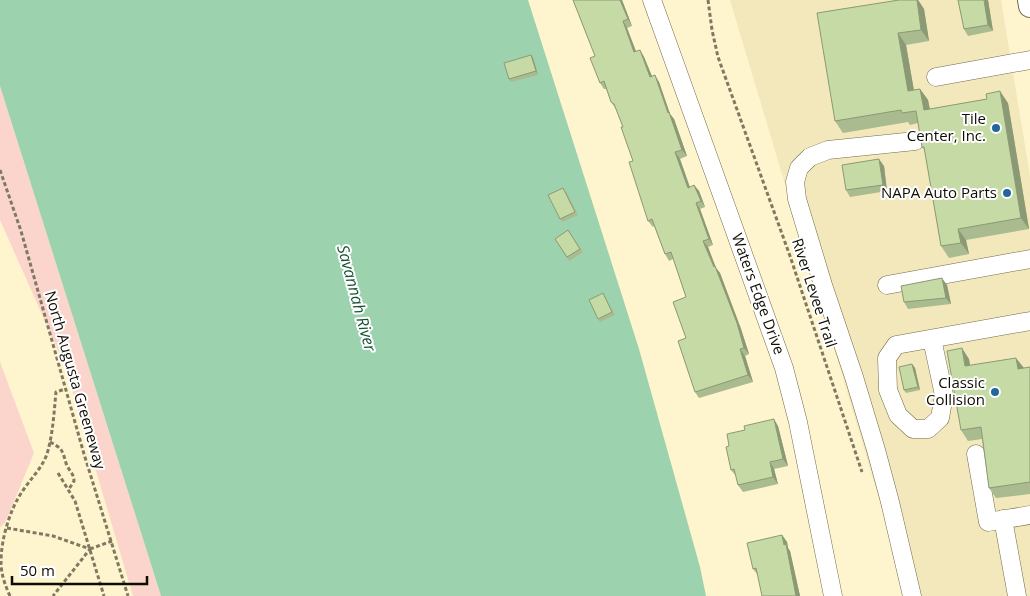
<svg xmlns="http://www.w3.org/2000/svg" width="1030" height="596" viewBox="0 0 1030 596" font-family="'Open Sans',sans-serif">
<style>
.built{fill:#f3e8bb}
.green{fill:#fbd5cb}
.water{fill:#9dd2ae}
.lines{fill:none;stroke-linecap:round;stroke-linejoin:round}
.minor-casing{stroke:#736b49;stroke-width:19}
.major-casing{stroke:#736b49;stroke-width:24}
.path{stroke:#807962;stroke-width:3;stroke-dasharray:4 2.5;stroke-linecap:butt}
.minor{stroke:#fff;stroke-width:18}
.major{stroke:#fff;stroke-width:22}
.wall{fill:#aabb8f}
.shaded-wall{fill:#8b9974}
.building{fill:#c6daa6;stroke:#8b9974}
.poi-dot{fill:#21679b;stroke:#fff;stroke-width:2}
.labels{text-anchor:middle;stroke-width:4;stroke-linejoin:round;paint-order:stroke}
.poi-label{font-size:15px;fill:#0f0c02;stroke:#fff;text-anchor:end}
.street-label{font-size:15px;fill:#0f0c02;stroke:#fff}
.water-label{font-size:16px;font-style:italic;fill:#165231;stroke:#fff}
</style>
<rect width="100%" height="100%" fill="#fef4ce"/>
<path class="built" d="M730 0H1001L1030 176V596H905L886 522Z"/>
<g class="green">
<path d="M0 86 161 596H133L65 366 0 220Z"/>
<path d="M0 362 34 453 5 523 0 527Z"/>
</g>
<path class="water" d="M0 0H528L639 349 700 567 706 596H161L0 86Z"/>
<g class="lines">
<defs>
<g id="minor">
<path d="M652 0 784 368 798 422 833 596"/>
<path d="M936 77 1030 60"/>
<path d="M887 285 1030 259"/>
<path d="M932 339 944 395 940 418 928 429H913L898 415 888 390 887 358 896 345 1030 321"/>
<path d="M976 454 988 522 1030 515"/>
<path d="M1003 519 1017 596"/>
<path d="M912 596 890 502 876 450 854 377 823 285 797 199 795 182 799 168 810 157 828 150 915 141"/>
</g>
<path id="major" d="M1029 0 1030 6"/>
</defs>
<use href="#minor" class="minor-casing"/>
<use href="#major" class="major-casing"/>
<g class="path">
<path d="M708 0 712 30 718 57 790 256 862 472"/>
<path d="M0 170 21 231 84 454 128 596"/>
<path d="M50 442C63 449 62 450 66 463 68 470 74 473 74 481L69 489"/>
<path d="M58 473 75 501 104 596"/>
<path d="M7 528 53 536 90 549 53 596"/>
<path d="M90 549 112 541"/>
<path d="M10 596C5 585 1 574 1 562 1 539 10 508 24 489 32 477 42 468 47 454 53 434 54 412 56 392L65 389"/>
</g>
<use href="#minor" class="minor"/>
<use href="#major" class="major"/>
</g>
<g class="wall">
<path d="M573 0H622L632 26 627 28 636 52 640 50 644 57 652 76 659 82 670 114 674 119 687 156 680 159 690 187 694 185 699 191 705 207 700 209 713 245 708 247 716 268 720 273 741 329 749 354 745 356 753 382 699 398 695 392 686 338V297L673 259 669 261 665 254 654 226 653 227 648 221 633 161 623 127 616 109 611 102 606 89H604L600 83 595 56Z"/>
<path d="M899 0H918L924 9 929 41 906 45 914 90 920 89 928 100 930 109 1008 103 1029 229 966 240 969 254 949 258 941 246 925 151 922 147 918 123 910 125 908 122 843 133 835 121Z"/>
<path d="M988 0 993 31 968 36 964 29Z"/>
<path d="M533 58 538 75 511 82 509 79Z"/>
<path d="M884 166 887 191 850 197 846 190Z"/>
<path d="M566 191 578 215 562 222 560 219Z"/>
<path d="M568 230 583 252 569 261 555 239Z"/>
<path d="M947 285 951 304 908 309 904 302Z"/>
<path d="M603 293 615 315 600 322 598 319Z"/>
<path d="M969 359 970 365 1024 368 1030 367V494L996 498 989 488 982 439 968 441 961 430Z"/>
<path d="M912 364 915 368 920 390 906 393 904 390Z"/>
<path d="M778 426 788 466 774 469 778 484 743 492 738 485 736 476 731 470 729 446Z"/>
<path d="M782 535 787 542 788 548 790 551 800 596H762L758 575 753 569Z"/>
</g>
<g class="shaded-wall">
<path d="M620 0H622L632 26 628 19Z"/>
<path d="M917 0H918L924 9 929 41 921 30Z"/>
<path d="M984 0H988L993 31 988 25Z"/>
<path d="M623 21 627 28 639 59 634 52Z"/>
<path d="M898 33 906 45 916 103 908 91Z"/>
<path d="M640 50 644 57 655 84 650 77Z"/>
<path d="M531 55 533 58 538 75 536 71Z"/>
<path d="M655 75 659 82 670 114 674 119 687 156 682 150 668 113Z"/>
<path d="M920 89 928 100 932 121 924 110Z"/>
<path d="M1000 91 1008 103 1029 229 1021 218Z"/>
<path d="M675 152 680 159 692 194 688 188Z"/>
<path d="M879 159 884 166 887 191 883 185Z"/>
<path d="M694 185 699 191 705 207 701 201Z"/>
<path d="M696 203 700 209 713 245 709 239Z"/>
<path d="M958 229 966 240 969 254 961 243Z"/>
<path d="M703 241 708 247 716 268 720 273 741 329 749 354 744 348 714 267Z"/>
<path d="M942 278 947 285 951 304 946 298Z"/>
<path d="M962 348 969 359 972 377 965 366Z"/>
<path d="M740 349 745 356 753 382 748 375Z"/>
<path d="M1016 358 1024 368 1018 369Z"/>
<path d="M912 364 915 368 920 390 918 387Z"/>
<path d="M774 419 778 426 788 466 783 459Z"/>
<path d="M770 462 774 469 778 484 773 477Z"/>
<path d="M782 535 787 542 788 548 790 551 800 596H796Z"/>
</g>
<g class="building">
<path d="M573 0H620L628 19 623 21 634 52 640 50 650 77 655 75 668 113 669 112 682 150 675 152 688 188 694 185 701 201 696 203 709 239 703 241 714 267 715 266 737 323 744 348 740 349 748 375 695 392 678 341 686 338 673 302 686 297 671 252 665 254 652 219 648 221 629 162 633 161 621 127H623L614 104 611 102 604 81 600 83 590 58 595 56Z"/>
<path d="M899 0H917L921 30 898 33 908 91 920 89 924 110 987 99 986 94 1000 91 1021 218 958 229 961 243 941 246 924 147H922L916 111 902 113 901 110 835 121 817 13Z"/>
<path d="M958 0H984L988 25 964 29Z"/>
<path d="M531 55 536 71 509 79 504 63Z"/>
<path d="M879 159 883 185 846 190 842 165Z"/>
<path d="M563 188 575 212 560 219 548 195Z"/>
<path d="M568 230 580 249 567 257 555 239Z"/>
<path d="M942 278 946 298 904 302 901 286Z"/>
<path d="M603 293 612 312 598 319 589 300Z"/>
<path d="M962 348 965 366 1016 358 1018 369 1030 367V482L989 488 981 427 961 430 947 351Z"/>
<path d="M912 364 918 387 904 390 899 367Z"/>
<path d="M774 419 783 459 770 462 773 477 738 485 734 469 731 470 726 447 729 446 727 434 745 430 744 426Z"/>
<path d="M782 535 784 545 786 544 796 596H762L756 568 753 569 747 543Z"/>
</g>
<g class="poi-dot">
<circle cx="996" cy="128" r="5"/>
<circle cx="1007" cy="193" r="5"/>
<circle cx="995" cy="392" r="5"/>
</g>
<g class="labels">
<g class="poi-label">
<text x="986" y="124">Tile<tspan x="986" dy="17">Center, Inc.</tspan></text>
<text x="997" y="198">NAPA Auto Parts</text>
<text x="985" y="388">Classic<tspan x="985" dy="17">Collision</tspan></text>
</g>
<g class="street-label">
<text transform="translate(814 293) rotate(72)" y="5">River Levee Trail</text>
<text transform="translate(758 294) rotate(70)" y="5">Waters Edge Drive</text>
<text transform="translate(75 380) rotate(74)" y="5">North Augusta Greeneway</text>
</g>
<g class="water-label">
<text transform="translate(357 298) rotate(75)" y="6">Savannah River</text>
</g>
</g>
<path d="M12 576v8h135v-8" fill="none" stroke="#0f0c02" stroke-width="2.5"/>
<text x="20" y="576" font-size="15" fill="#0f0c02" stroke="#ffffff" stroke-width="4" paint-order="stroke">50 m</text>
</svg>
